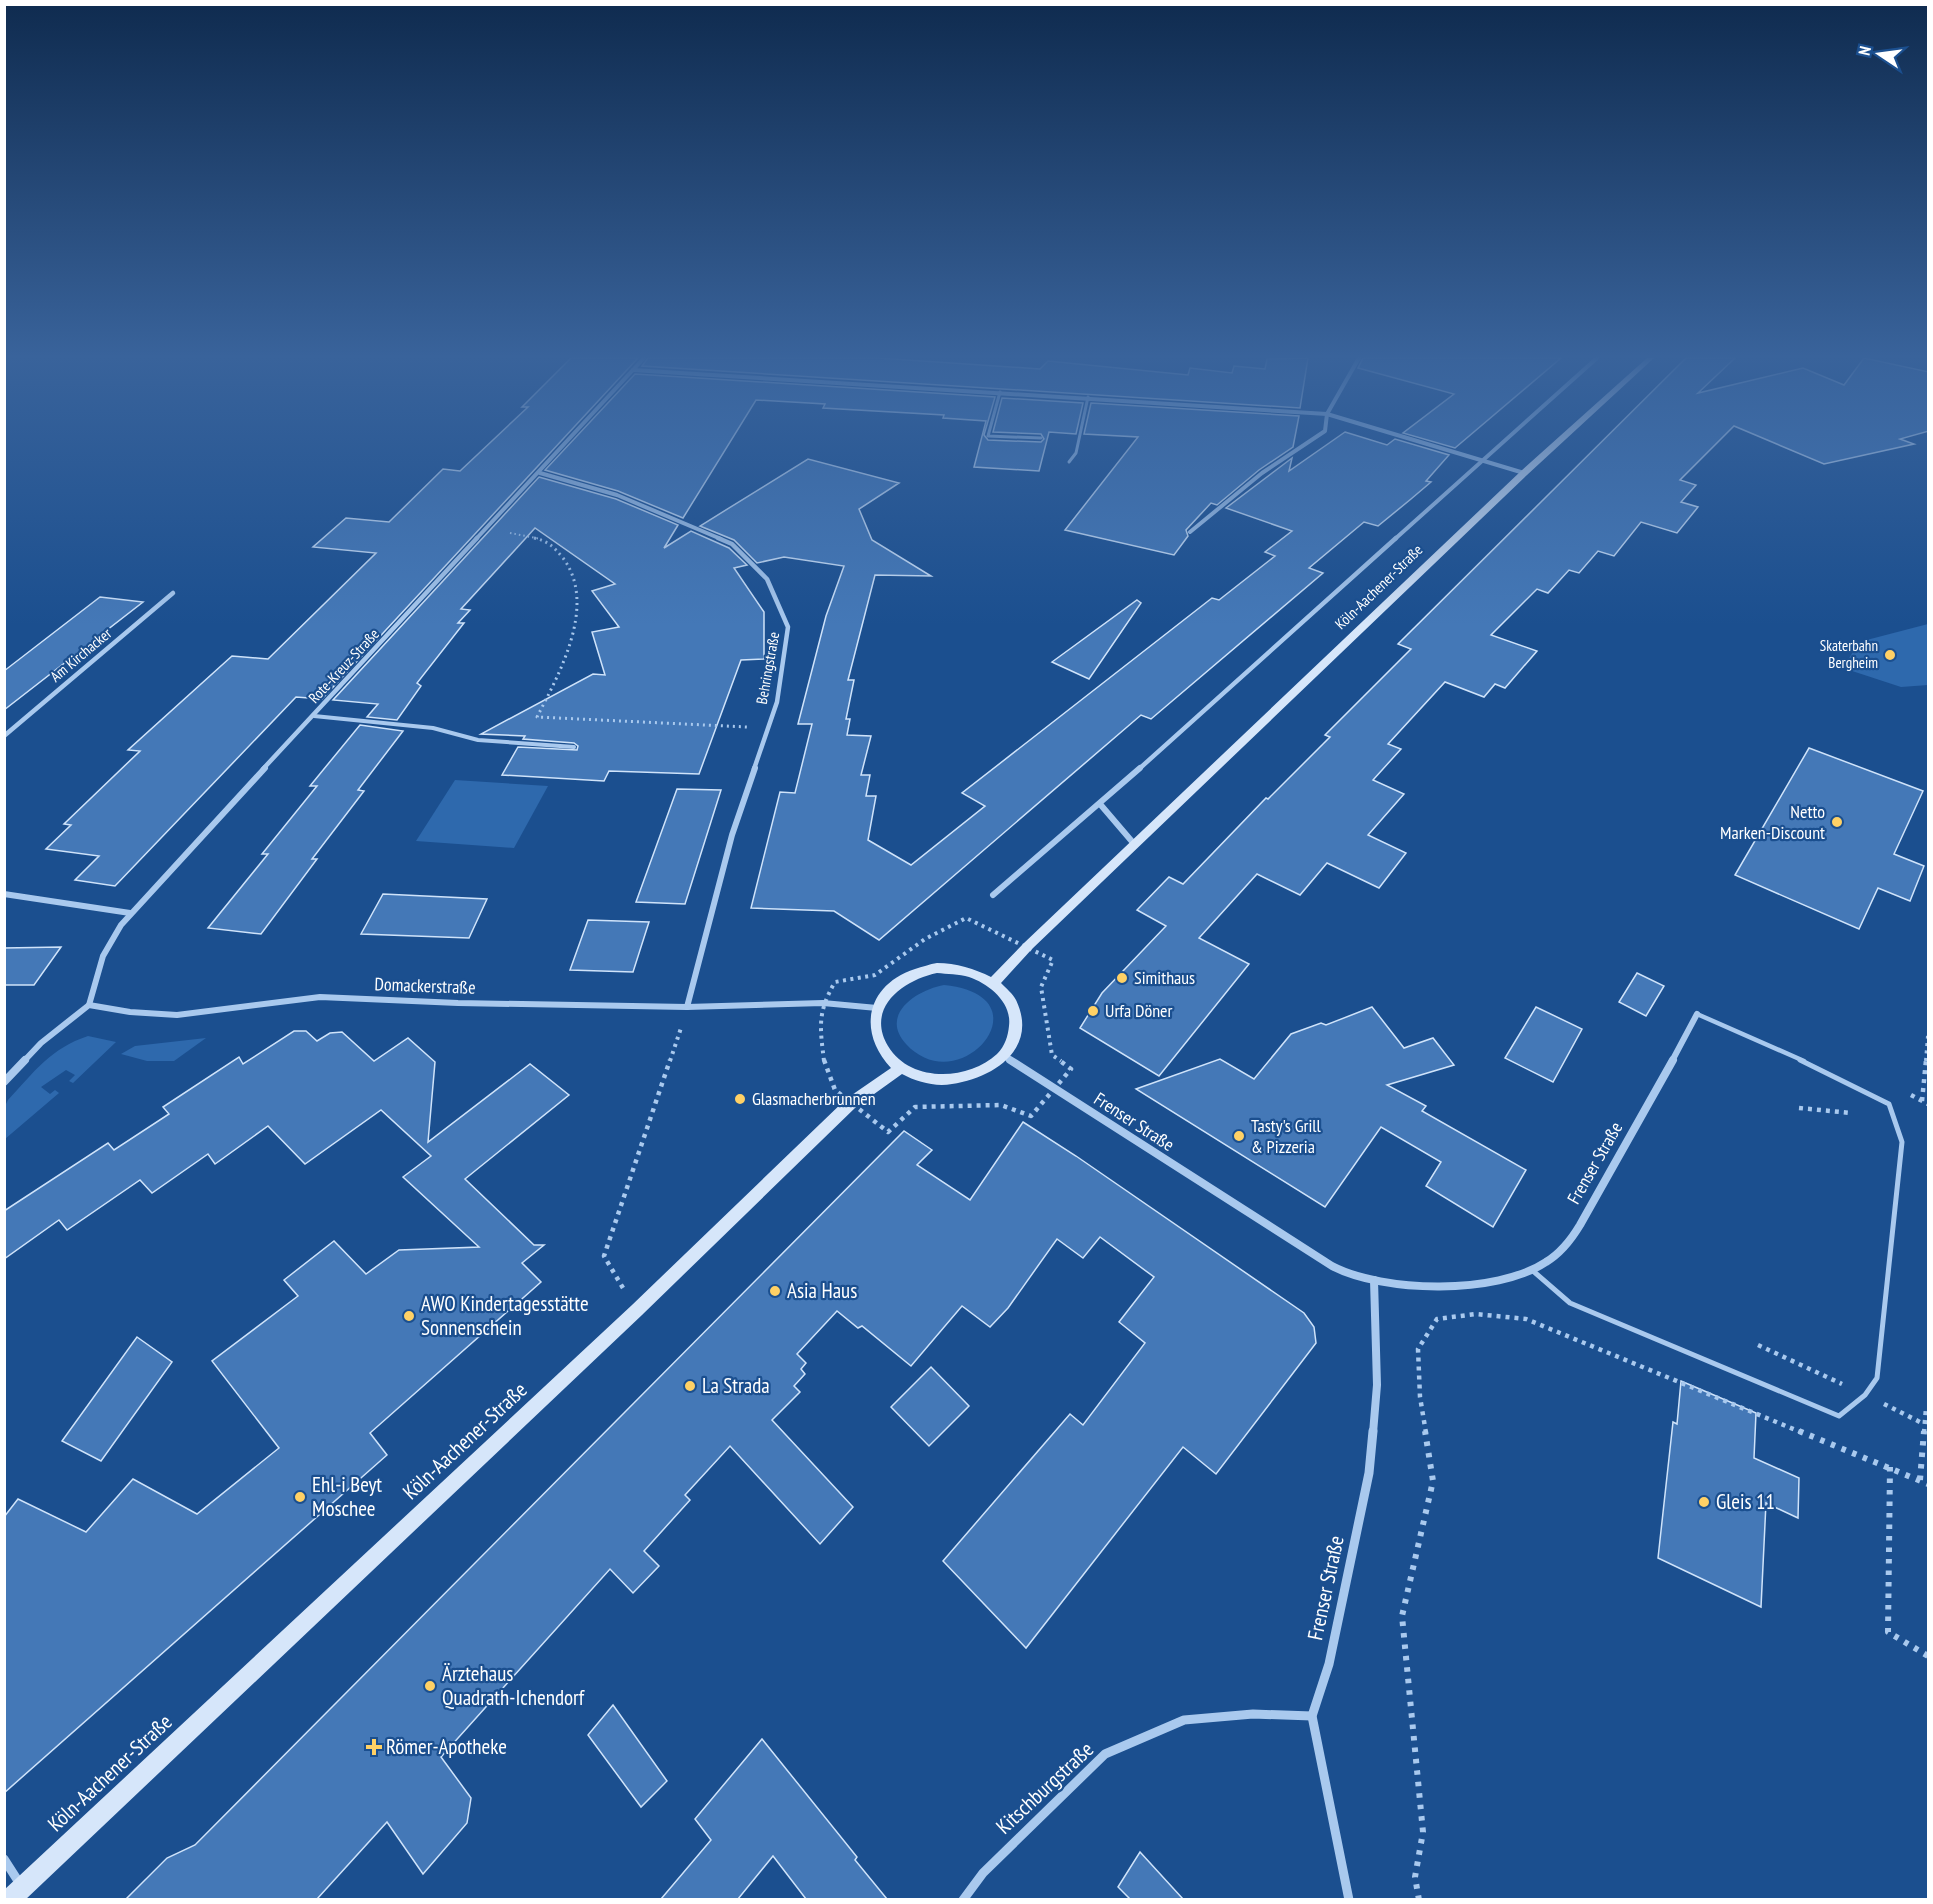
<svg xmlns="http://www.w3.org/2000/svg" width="1933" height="1904" viewBox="0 0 1933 1904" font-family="'PT Sans Narrow',sans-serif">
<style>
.green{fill:#2e69ad}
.building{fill:#4478b7;stroke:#cfe3fa;stroke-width:1.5}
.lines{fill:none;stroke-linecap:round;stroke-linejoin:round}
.path-far4{stroke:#a9c9ee;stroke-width:2;stroke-dasharray:1.5 3;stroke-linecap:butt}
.path-far3{stroke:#a9c9ee;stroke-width:3;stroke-dasharray:2 4;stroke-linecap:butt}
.path-far2{stroke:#a9c9ee;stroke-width:4;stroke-dasharray:3 4.5;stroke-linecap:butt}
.path-far1{stroke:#a9c9ee;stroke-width:4.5;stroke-dasharray:4 5;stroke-linecap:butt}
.path{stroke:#a9c9ee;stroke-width:6;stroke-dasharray:4.5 7;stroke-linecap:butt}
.service-far3{stroke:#a9c9ee;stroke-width:3}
.service-far2{stroke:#a9c9ee;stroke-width:4}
.service-far1{stroke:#a9c9ee;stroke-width:4.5}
.service{stroke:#a9c9ee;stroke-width:5}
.minor-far4{stroke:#a9c9ee;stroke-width:4}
.minor-far3{stroke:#a9c9ee;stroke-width:4.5}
.minor-far2{stroke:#a9c9ee;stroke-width:6}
.minor-far1{stroke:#a9c9ee;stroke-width:8}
.minor{stroke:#a9c9ee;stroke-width:9}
.secondary{fill:#d6e6fa;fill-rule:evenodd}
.poi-dot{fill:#ffd166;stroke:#1b4f8f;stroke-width:2}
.labels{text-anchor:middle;stroke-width:4.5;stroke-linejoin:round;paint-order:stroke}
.far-street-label{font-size:15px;fill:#fff;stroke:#1b4f8f}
.far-poi-label{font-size:15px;fill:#fff;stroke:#1b4f8f;text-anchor:end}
.poi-label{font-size:18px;fill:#fff;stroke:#1b4f8f;text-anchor:start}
.street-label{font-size:18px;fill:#fff;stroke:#1b4f8f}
.near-poi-label{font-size:21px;fill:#fff;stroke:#1b4f8f;text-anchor:start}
.near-street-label{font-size:21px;fill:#fff;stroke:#1b4f8f}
</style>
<rect width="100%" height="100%" fill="#1b4f8f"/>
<g class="green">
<path d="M1928 624V685L1901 687 1843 668 1859 642Z"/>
<path d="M455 780 548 786 514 848 416 841Z"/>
<path d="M944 985C1050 996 960 1103 906 1044 879 1014 917 990 944 985Z"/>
<path d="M88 1036 116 1042 73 1083 69 1081 75 1075 66 1070 41 1087 50 1094 55 1090 59 1093 5 1139V1106L8 1100C34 1072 51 1048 88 1036Z"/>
<path d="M206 1038 174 1061H147L121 1054 135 1046Z"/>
</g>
<g class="building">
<path d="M571 358H638L322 699 296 697 115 886 75 880 99 856 46 849 71 825 64 824 140 751 128 750 232 656 268 659 376 553 313 547 346 518 389 522 443 469 460 471 528 407H522Z"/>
<path d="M648 358H878L1040 369 1048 361 1188 375 1190 368 1232 373 1234 366 1265 369 1267 359 1308 358 1300 408 642 366Z"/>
<path d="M1363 358H1561L1455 448 1403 433 1454 394 1358 368Z"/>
<path d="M1686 358H1735L1698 393 1803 368 1844 385 1864 358 1929 372V431L1900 439 1914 444 1824 464 1734 426 1680 480 1696 485 1681 502 1698 507 1677 533 1641 522 1614 556 1598 551 1579 573 1569 570 1548 593 1537 589 1491 635 1537 651 1505 688 1495 684 1484 697 1445 682 1388 744 1401 749 1373 780 1404 794 1368 835 1406 853 1379 888 1327 863 1300 895 1257 874 1199 938 1249 964 1159 1076 1080 1028 1102 993 1166 926 1137 910 1169 877 1183 884 1266 798 1268 799 1330 737 1325 735 1411 649 1398 644Z"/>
<path d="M635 374 995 397 984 435 988 440 1041 442 1044 439 1041 434 993 432 1002 398 1083 403 1076 434 1049 432 1039 471 974 467 986 421 943 418 944 415 823 408 825 404 756 400 683 518 618 491 545 470Z"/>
<path d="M1091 403 1299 416 1293 447 1259 470 1217 505 1211 503 1186 530 1188 536 1174 555 1065 530 1138 437 1084 434Z"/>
<path d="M1345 432 1387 445 1395 439 1449 455 1426 481 1431 482 1411 499 1378 526 1364 522 1309 568 1323 573 1151 719 1141 715 879 940 834 911 751 908 780 792 795 793 812 724H798L826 616 844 566 784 557 757 563 734 540 700 526 808 459 899 483 859 509 872 540 931 576 875 575 848 680H854L846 719H850L847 735 871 736 861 775H870L866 796H876L868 840 911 865 985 806 962 793 1212 598 1219 600 1275 556 1265 552 1292 531 1226 508 1292 458 1289 471Z"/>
<path d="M539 477 616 499 678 525 664 548 691 531 729 548 747 565 734 568 764 612V659L741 660 699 774 609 771 604 781 502 775 518 747 577 750 578 746 574 743 523 739 525 736 481 734 593 674 605 675 592 632 619 627 592 591 615 584 535 528 461 609 470 610 458 623H464L417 683 421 686 397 720 367 717 378 704 333 700Z"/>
<path d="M100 597 143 602 4 710V671Z"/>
<path d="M1137 600 1141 603 1089 679 1052 662Z"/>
<path d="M360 725 403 731 358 790 364 791 312 859H317L261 934 208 928 268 854H262L317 786H310Z"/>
<path d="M1809 748 1923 791 1894 854 1924 866 1910 901 1878 888 1859 929 1735 875Z"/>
<path d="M677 789 721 790 685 904 636 902Z"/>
<path d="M383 894 487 899 469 938 361 934Z"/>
<path d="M588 920 649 922 633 972 570 970Z"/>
<path d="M61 947 34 985H4V948Z"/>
<path d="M1637 973 1664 986 1646 1016 1619 1002Z"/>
<path d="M1372 1007 1404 1048 1433 1038 1454 1065 1387 1085 1426 1106 1422 1111 1526 1170 1493 1227 1426 1186 1441 1162 1381 1127 1325 1207 1136 1089 1220 1059 1254 1079 1291 1034 1321 1023 1326 1025Z"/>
<path d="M1536 1007 1582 1029 1553 1082 1505 1058Z"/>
<path d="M294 1031H306L317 1041 330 1033 342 1032 374 1061 408 1038 435 1062 428 1142 530 1064 569 1095 465 1179 534 1245H544L522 1263 541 1282 370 1433 387 1455 4 1793V1517L18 1499 86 1532 133 1479 197 1514 279 1448 212 1361 298 1296 284 1280 334 1241 366 1274 399 1250 479 1247 403 1177 431 1156 381 1110 305 1164 268 1126 215 1164 208 1154 152 1193 140 1180 67 1230 59 1220 4 1259V1211L108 1143 114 1150 169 1114 163 1107 239 1057 243 1064Z"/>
<path d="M1023 1122 1076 1156 1304 1313 1314 1327 1316 1343 1216 1474 1183 1447 1026 1648 943 1561 1070 1414 1083 1425 1145 1343 1119 1322 1154 1277 1100 1237 1083 1258 1057 1239 1008 1308 990 1327 962 1306 911 1366 862 1326 858 1328 837 1311 797 1354 806 1363 801 1369 805 1374 794 1386 800 1392 772 1420 853 1507 820 1544 730 1446 685 1495 690 1500 644 1551 659 1566 633 1593 610 1569 441 1757 471 1798 467 1823 423 1874 387 1822 317 1899H126L167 1858 195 1845 904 1131 932 1150 917 1165 970 1200Z"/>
<path d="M137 1337 172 1362 101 1461 62 1441Z"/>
<path d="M931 1367 969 1406 929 1446 891 1407Z"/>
<path d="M1681 1381 1756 1413 1754 1458 1799 1478 1798 1518 1766 1503 1761 1607 1658 1558 1673 1422 1677 1424Z"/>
<path d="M613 1705 667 1781 641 1807 588 1735Z"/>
<path d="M762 1739 857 1857 855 1860 887 1899H806L773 1856 738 1899H661L711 1840 695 1819Z"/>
<path d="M1140 1852 1183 1899H1130L1118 1887Z"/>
</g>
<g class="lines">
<path class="path-far4" d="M510 533 541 539"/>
<path class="path-far3" d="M534 538C548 541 554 547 563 558 598 605 559 674 537 717L747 727"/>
<g class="path-far2">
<path d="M670 1061 681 1028"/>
<path d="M824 1061C820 1027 817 1013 835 982L875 975 925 939 966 918 1053 960 1041 987 1052 1055 1061 1061"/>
<path d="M1926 1061 1928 1036"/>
</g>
<g class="path-far1">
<path d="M824 1060 835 1090 888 1132 915 1107 1001 1105 1031 1116 1071 1069 1059 1060"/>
<path d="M1911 1095 1928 1104"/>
<path d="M1922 1101 1926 1060"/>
<path d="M1799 1108 1851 1113"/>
<path d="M623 1288 604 1256 670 1060"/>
<path d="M1758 1345 1842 1384"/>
<path d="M1884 1404 1924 1424"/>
<path d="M1426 1433 1420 1397 1418 1349 1437 1319 1476 1314 1526 1319 1803 1433"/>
<path d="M1924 1433 1926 1408"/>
</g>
<g class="path">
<path d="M1799 1431 1928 1484"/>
<path d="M1890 1467 1888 1632 1928 1656"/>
<path d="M1920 1480 1924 1431"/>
<path d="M1419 1900 1415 1877 1423 1832 1402 1616 1433 1481 1425 1431"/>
</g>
<g class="service-far3">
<path d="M1000 392 988 436 1041 438"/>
<path d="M1069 462 1076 453 1088 397"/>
</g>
<path class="service-far2" d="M314 716 433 728 478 740 574 747"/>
<path class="service-far1" d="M1697 1014 1804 1061"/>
<path class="service" d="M1532 1270 1570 1303 1839 1416 1865 1395 1877 1378 1902 1142 1889 1104 1800 1060"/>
<g class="minor-far4">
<path d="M633 370 1327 414 1524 473"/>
<path d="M540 473 617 495 721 539"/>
<path d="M1190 532 1262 473 1325 431 1327 414 1359 358"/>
<path d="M476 539 644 358"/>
<path d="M1395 539 1597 358"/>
</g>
<g class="minor-far3">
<path d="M718 538 732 544 767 579 788 627 777 702 754 769"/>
<path d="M4 736 173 593"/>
<path d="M263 769 477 538"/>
<path d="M1139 769 1396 538"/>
</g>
<g class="minor-far2">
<path d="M1100 804 1135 845"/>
<path d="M4 894 130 913"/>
<path d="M993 895 1140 768"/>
<path d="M89 1005 103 956 121 925 265 768"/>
<path d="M687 1007 732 835 755 768"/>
<path d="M1004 1056 1012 1061"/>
<path d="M24 1061 41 1043 89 1005 130 1012 177 1015 320 997 458 1003 687 1007 823 1003 877 1008"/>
<path d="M1672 1061 1697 1014"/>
</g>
<g class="minor-far1">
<path d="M1010 1060 1332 1266C1384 1293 1496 1295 1546 1262 1561 1253 1571 1240 1580 1225L1673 1060"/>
<path d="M4 1082 25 1060"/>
<path d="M1373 1433 1377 1385 1374 1280"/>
</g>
<g class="minor">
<path d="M4 1859 20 1884"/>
<path d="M963 1900 983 1873 1105 1754 1184 1720 1253 1714 1312 1716"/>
<path d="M1349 1900 1312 1716 1329 1664 1369 1473 1373 1431"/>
</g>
<path class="secondary" d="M1647 358H1654L1527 475 1032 949 1001 983C1006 988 1013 994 1016 1000 1039 1048 994 1078 952 1084 935 1087 917 1082 902 1074L856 1107 642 1315 25 1900H4V1890L632 1305 846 1099 891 1068C857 1032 866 985 915 969 922 967 930 964 937 963 956 963 975 969 991 977L1024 943 1521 471ZM937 973C947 974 959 974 969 977 989 984 1012 1002 1009 1026 1008 1036 1005 1046 997 1054 968 1081 910 1083 888 1046 865 1007 904 980 937 973Z"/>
</g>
<linearGradient id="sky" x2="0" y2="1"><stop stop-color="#0f2b4f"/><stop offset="0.57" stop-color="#39639b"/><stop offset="1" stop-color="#39639b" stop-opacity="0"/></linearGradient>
<rect width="1933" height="625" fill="url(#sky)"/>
<g class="poi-dot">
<circle cx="1890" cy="655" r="6"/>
<circle cx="1837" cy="822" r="6"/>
<circle cx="1122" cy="978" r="6"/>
<circle cx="1093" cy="1011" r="6"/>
<circle cx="740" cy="1099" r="6"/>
<circle cx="1239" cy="1136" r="6"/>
<circle cx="775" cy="1291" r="6"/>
<circle cx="409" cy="1316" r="6"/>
<circle cx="690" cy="1386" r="6"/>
<circle cx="300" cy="1497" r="6"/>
<circle cx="1704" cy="1502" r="6"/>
<circle cx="430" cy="1686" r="6"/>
<path d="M371 1738h6v6h6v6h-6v6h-6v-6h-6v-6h6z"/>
</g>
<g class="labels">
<g class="far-street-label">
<text transform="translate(1379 587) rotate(-44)" y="5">Köln-Aachener-Straße</text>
<text transform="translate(81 655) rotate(-40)" y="5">Am Kirchacker</text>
<text transform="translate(344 666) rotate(-47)" y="5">Rote-Kreuz-Straße</text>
<text transform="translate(768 668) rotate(-80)" y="5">Behringstraße</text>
</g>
<g class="far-poi-label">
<text x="1878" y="651">Skaterbahn<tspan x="1878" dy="17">Bergheim</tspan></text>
</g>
<g class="poi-label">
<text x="1825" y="818" text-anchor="end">Netto<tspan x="1825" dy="21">Marken-Discount</tspan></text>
<text x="1134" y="984">Simithaus</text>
<text x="1105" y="1017">Urfa Döner</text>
<text x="752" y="1105">Glasmacherbrunnen</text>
<text x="1251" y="1132">Tasty's Grill<tspan x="1251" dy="21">&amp; Pizzeria</tspan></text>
</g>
<g class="street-label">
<text transform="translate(425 986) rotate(2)" y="6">Domackerstraße</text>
<text transform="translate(1134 1122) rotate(33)" y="6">Frenser Straße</text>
<text transform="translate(1595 1163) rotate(-60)" y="6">Frenser Straße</text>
</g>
<g class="near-poi-label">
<text x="787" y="1298">Asia Haus</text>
<text x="421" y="1311">AWO Kindertagesstätte<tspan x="421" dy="24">Sonnenschein</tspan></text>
<text x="702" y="1393">La Strada</text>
<text x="312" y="1492">Ehl-i Beyt<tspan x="312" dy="24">Moschee</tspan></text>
<text x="1716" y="1509">Gleis 11</text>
<text x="442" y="1681">Ärztehaus<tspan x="442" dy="24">Quadrath-Ichendorf</tspan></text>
<text x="386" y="1754">Römer-Apotheke</text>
</g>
<g class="near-street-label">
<text transform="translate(465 1441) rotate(-43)" y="7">Köln-Aachener-Straße</text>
<text transform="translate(1326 1588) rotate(-78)" y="7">Frenser Straße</text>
<text transform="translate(110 1773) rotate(-43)" y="7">Köln-Aachener-Straße</text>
<text transform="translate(1045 1788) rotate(-43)" y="7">Kitschburgstraße</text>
</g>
</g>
<rect width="1933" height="1904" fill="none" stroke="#ffffff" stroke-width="12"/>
<g transform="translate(1879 54) rotate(283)" stroke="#1b4f8f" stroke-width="4.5" paint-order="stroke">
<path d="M0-4.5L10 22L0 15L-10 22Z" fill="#ffffff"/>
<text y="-9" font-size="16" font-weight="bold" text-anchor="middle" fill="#ffffff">N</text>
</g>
</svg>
